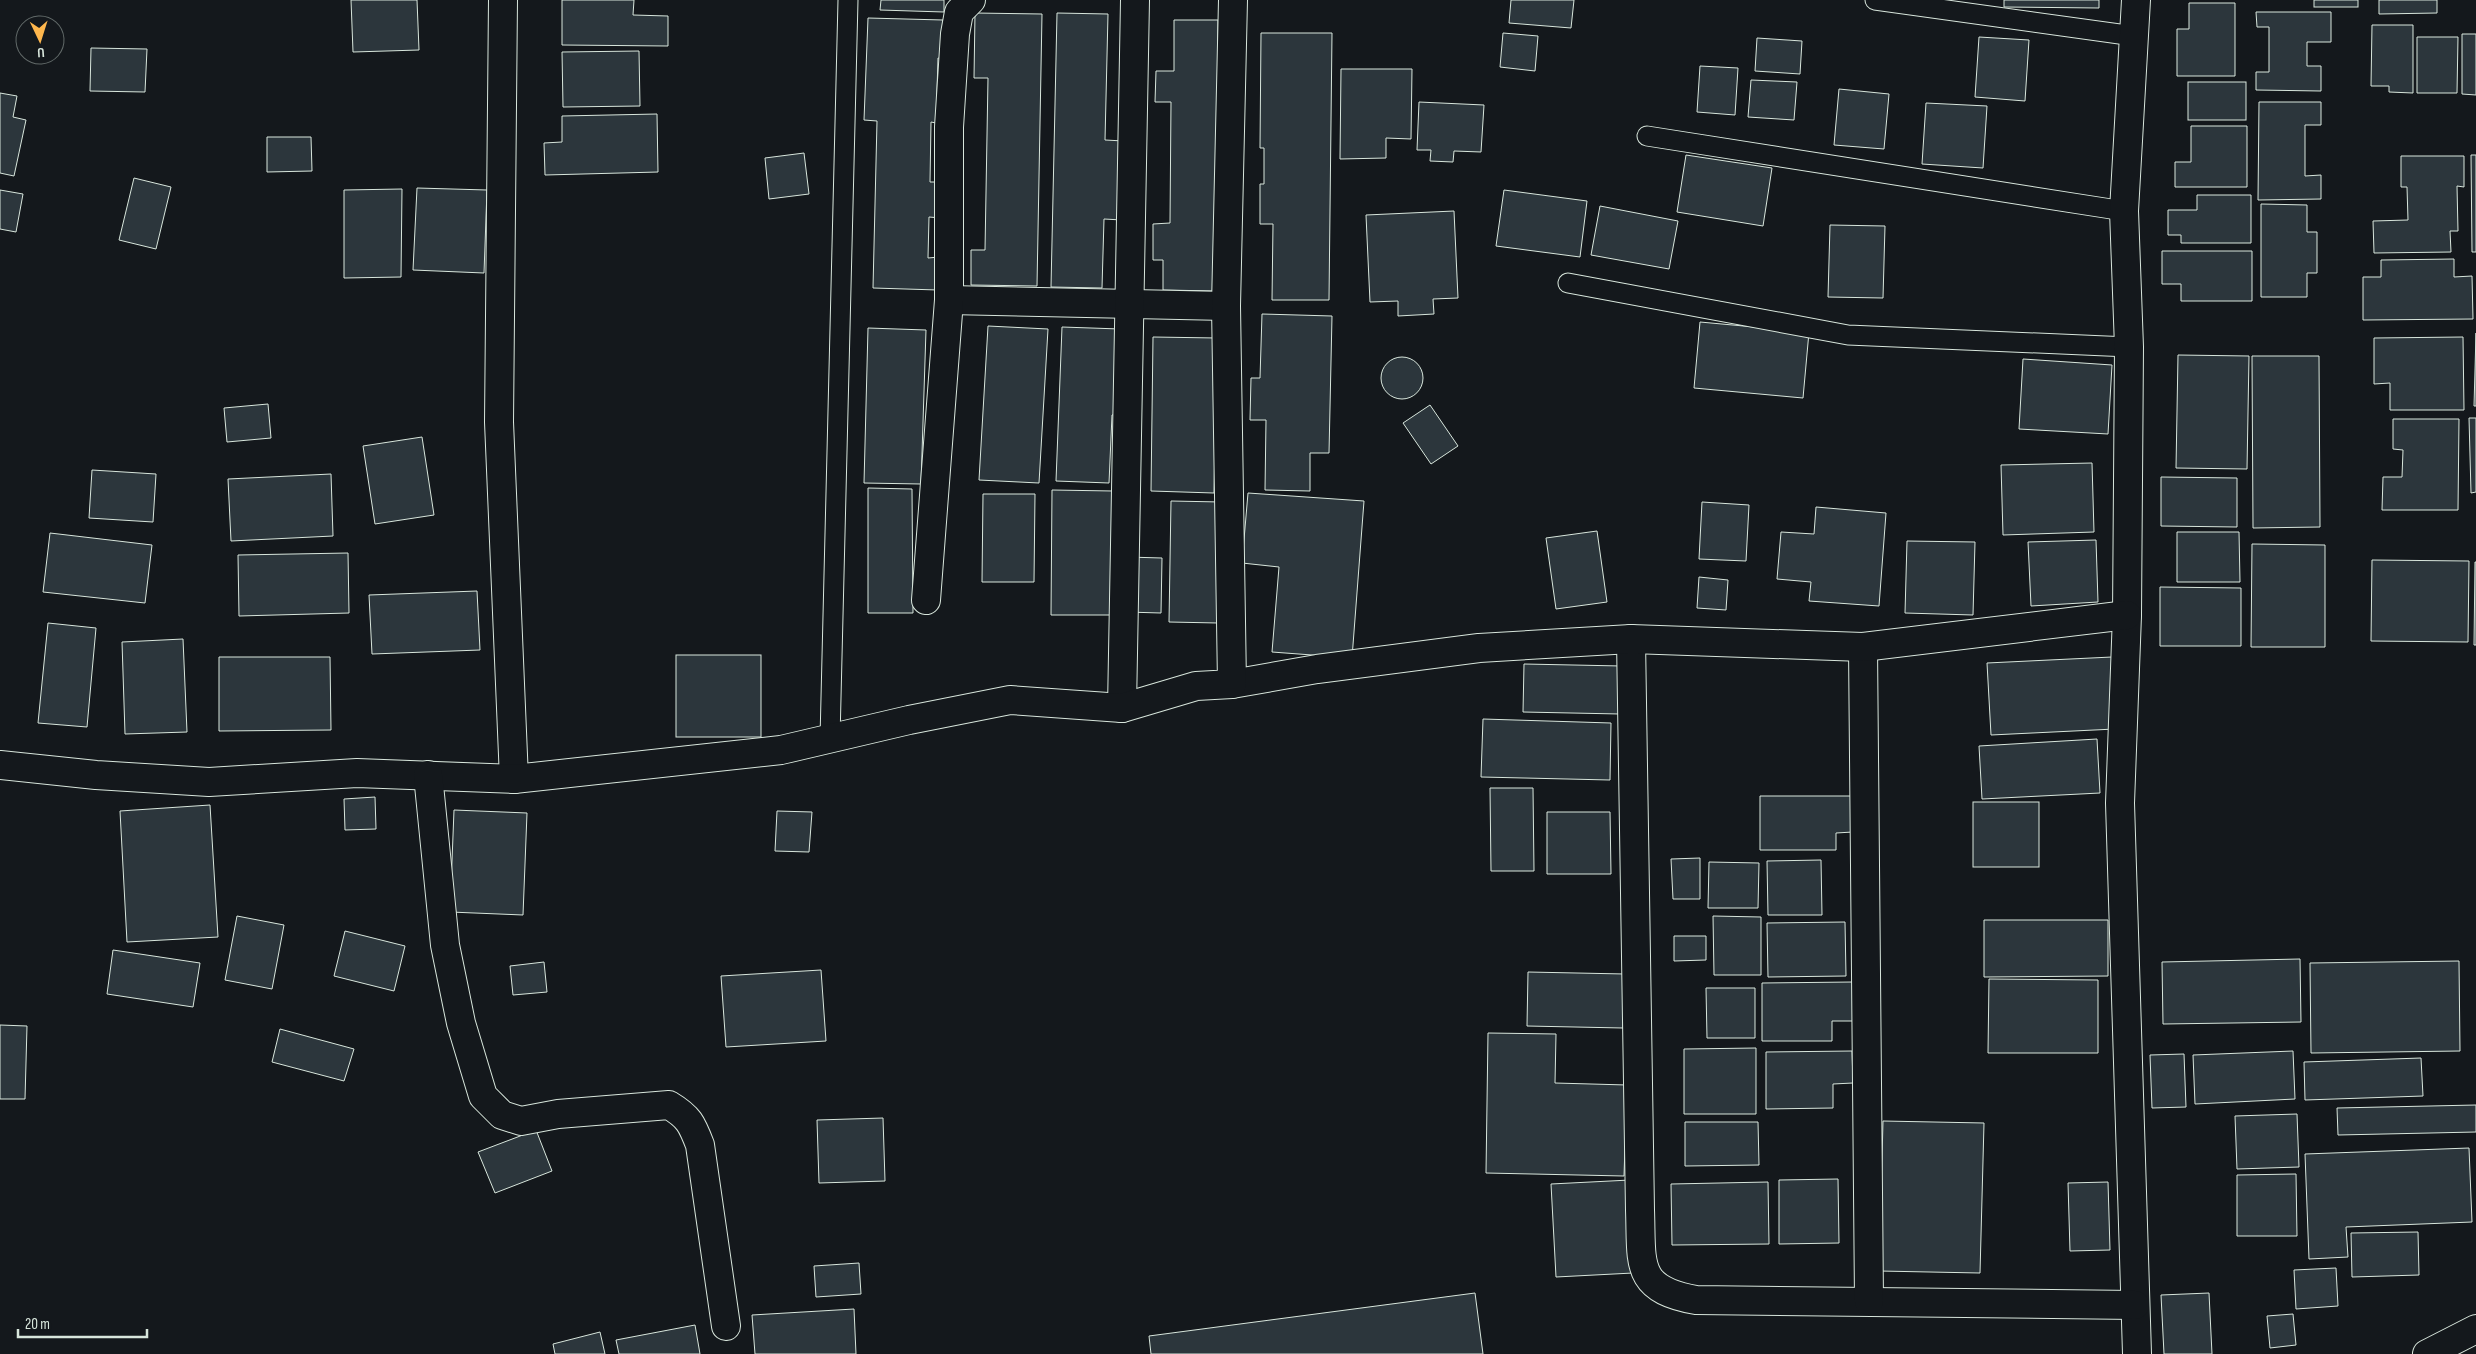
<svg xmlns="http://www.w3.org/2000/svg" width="2476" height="1354" viewBox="0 0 2476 1354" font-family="'Sofia Sans Condensed',sans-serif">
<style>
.building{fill:#2c363c;stroke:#d8e6dc}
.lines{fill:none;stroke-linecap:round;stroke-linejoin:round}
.service-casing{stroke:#d8e6dc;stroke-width:21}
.minor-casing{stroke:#d8e6dc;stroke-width:30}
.tertiary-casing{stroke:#d8e6dc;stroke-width:30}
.service{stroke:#14181c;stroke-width:19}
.minor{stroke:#14181c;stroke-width:28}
.tertiary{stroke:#14181c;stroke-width:28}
</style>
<rect width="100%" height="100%" fill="#14181c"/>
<g class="building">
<path d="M351 0H417L419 50 353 52Z"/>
<path d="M562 0H634L633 15 668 16V46L562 45Z"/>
<path d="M881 0H944V12L880 10Z"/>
<path d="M1511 0H1574L1571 28 1509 23Z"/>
<path d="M2004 0H2099V8L2004 7Z"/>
<rect x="2314" y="0" width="44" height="7"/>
<path d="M2379 0H2437V13L2379 14Z"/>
<path d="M2189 3H2235V76H2177V29H2189Z"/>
<path d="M2256 12H2331V42H2307V66H2321V91L2256 90V72H2269V27H2257Z"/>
<path d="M975 13 1042 14 1037 286 971 285V250H985L988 78H974Z"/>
<path d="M1057 13 1108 14 1105 140 1124 141 1122 220 1104 219 1102 288 1051 287Z"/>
<path d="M868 18 943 20V59L938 58 936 123 931 122 930 182H942L941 218 929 217 928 258 939 257 938 290 873 288 877 121 864 120Z"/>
<path d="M1174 20H1218L1216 291 1163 290V260H1153V224L1170 223 1171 102H1155L1156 71H1174Z"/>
<path d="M2372 25H2413V93L2389 92V86H2371Z"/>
<path d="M1261 33H1332L1329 300H1272L1273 224H1260V184H1264V148H1260Z"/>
<path d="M1503 33 1538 36 1535 71 1500 67Z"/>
<path d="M2462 34H2476V95L2462 94Z"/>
<path d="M1979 37 2029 40 2025 101 1975 97Z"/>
<path d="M2417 37H2458L2457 93H2417Z"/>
<path d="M1757 38 1802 41 1800 74 1755 71Z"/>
<path d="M91 48 147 49 145 92 90 91Z"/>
<path d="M639 51 640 106 563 107 562 52Z"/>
<path d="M1700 66 1738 68 1735 115 1697 112Z"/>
<path d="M1341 69H1412L1411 139 1386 138V158L1340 159Z"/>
<path d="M1751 80 1797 82 1794 120 1748 117Z"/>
<rect x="2188" y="82" width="58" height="38"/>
<path d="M1839 89 1889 94 1884 149 1834 145Z"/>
<path d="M0 93 17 96 13 117 26 120 14 176 0 173Z"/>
<path d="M1419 102 1484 105 1481 152 1454 151 1453 162 1430 161 1431 150H1417Z"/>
<path d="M2259 102H2321V125H2305V176L2321 175V199L2258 200Z"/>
<path d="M1926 103 1987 106 1983 168 1922 164Z"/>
<path d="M657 114 658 172 545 175 544 143 562 142V116Z"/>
<path d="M2191 126H2247V187H2175V162H2191Z"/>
<path d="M267 137H311L312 171 267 172Z"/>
<path d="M804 153 809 194 769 199 765 158Z"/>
<path d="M1686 155 1772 168 1763 226 1677 212Z"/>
<path d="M2471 155H2476V252H2472Z"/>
<path d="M2401 156H2464V187L2457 186 2458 231H2450L2451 252 2374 253 2373 221 2408 220 2407 187H2401Z"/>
<path d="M134 178 171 187 156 249 119 240Z"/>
<path d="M417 188 487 190 484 273 413 270Z"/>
<path d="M402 189 401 277 344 278V190Z"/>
<path d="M0 190 23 194 16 232 0 229Z"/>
<path d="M1504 190 1587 201 1580 257 1496 246Z"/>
<path d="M2197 195H2251V243H2181V235H2168V210H2197Z"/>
<path d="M2261 204 2307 205V232H2317V273H2307V297H2261Z"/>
<path d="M1600 206 1678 221 1669 269 1591 255Z"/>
<path d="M1454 211 1458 298 1433 299 1434 314 1398 316V301L1370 302 1366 215Z"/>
<path d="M1830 225 1885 226 1883 298 1828 297Z"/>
<path d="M2162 251H2252V301H2181V284H2162Z"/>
<path d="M2454 259V277L2472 276 2473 319 2363 320V277H2381V260Z"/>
<path d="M1262 314 1332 316 1329 453H1310V491L1265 490 1266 420H1250L1251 378H1260Z"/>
<path d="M1700 322 1809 332 1803 398 1694 388Z"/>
<path d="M988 326 1048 329 1039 483 979 480Z"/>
<path d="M1062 327 1120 329 1117 414 1112 415 1109 483 1056 481Z"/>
<path d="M868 328 926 330 921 484 864 483Z"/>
<path d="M2476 333V406H2474Z"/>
<path d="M1153 337 1217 338 1214 493 1151 491Z"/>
<path d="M2463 337 2464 410H2390V383L2374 384V338Z"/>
<path d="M2178 355 2249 356 2247 469 2176 468Z"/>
<path d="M2252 356H2319L2320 527 2253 528Z"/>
<circle cx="1402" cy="378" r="21"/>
<path d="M2023 359 2112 365 2108 434 2019 429Z"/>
<path d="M268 404 271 438 227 442 224 408Z"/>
<path d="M1430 405 1458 446 1431 464 1403 423Z"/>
<path d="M2469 418H2476V492L2471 493Z"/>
<path d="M2393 419H2459L2458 510H2382L2383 477H2402L2403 450 2393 449Z"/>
<path d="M422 437 434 515 375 524 363 446Z"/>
<path d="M2092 463 2094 532 2003 535 2001 465Z"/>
<path d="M92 470 156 474 153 522 89 518Z"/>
<path d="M331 474 333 536 231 541 228 479Z"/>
<path d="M2161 477 2237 478V527L2161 526Z"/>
<path d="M868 488 912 489 913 613H868Z"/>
<path d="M1052 490 1113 491 1112 615H1051Z"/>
<path d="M1248 493 1364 501 1352 658 1272 652 1279 567 1242 563Z"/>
<path d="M983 494H1035L1034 582H982Z"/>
<path d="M1171 501 1221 502 1218 623 1169 622Z"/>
<path d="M1702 502 1749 505 1746 561 1699 559Z"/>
<path d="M1816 507 1886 513 1879 606 1809 601 1811 582 1777 579 1781 532 1814 534Z"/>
<path d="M1597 531 1607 602 1556 609 1546 538Z"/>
<path d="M2177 532H2239L2240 582H2177Z"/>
<path d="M50 533 152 545 145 603 43 592Z"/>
<path d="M2096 540 2098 602 2031 606 2028 542Z"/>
<path d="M1907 541 1975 542 1973 615 1905 613Z"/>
<path d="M2252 544 2325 545V647H2251Z"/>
<path d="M348 553 349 613 239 616 238 555Z"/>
<path d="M1127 557 1162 558 1161 613 1126 612Z"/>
<path d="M2372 560 2469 561 2468 642 2371 641Z"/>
<path d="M2475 562H2476V645H2474Z"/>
<path d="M1699 577 1728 580 1726 610 1697 608Z"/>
<path d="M2160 587 2241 588V646H2160Z"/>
<path d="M477 591 480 650 372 654 369 595Z"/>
<path d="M48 623 96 628 87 727 38 723Z"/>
<path d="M183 639 187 732 125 734 122 642Z"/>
<rect x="676" y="655" width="85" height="82"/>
<path d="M219 657H330L331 730 219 731Z"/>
<path d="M2112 657 2115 729 1991 735 1987 663Z"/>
<path d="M1524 664 1622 666 1620 714 1523 712Z"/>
<path d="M1483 719 1611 723 1610 780 1481 777Z"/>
<path d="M2097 739 2100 793 1982 799 1979 746Z"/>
<path d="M1490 788H1533L1534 871H1491Z"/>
<path d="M1760 796H1853V832L1836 833V850H1760Z"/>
<path d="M375 797 376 829 345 830 344 799Z"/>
<rect x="1973" y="802" width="66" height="65"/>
<path d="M210 805 218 937 127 942 120 811Z"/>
<path d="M454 810 527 813 523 915 450 912Z"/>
<path d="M777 811 812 812 809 852 775 851Z"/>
<path d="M1547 812H1610L1611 874H1547Z"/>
<path d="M1700 858V899H1673L1671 859Z"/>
<path d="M1821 860 1822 915H1768L1767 861Z"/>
<path d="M1709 862 1759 863 1758 908H1708Z"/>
<path d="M237 916 284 925 272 989 225 980Z"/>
<path d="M1713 916 1761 917V975H1714Z"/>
<path d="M1984 920H2108V976L1984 977Z"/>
<path d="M1845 922 1846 976 1768 977 1767 923Z"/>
<path d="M345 931 405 946 394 991 334 976Z"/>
<path d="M1674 936H1706V960L1674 961Z"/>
<path d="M113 950 200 963 193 1007 107 994Z"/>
<path d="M2300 959 2301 1022 2163 1024 2162 962Z"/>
<path d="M2459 961 2460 1051 2311 1053 2310 963Z"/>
<path d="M544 962 547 992 513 995 510 966Z"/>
<path d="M821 970 826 1041 726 1047 721 976Z"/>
<path d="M1528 972 1625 974 1623 1028 1527 1026Z"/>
<path d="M1989 979 2098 980V1053H1988Z"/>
<path d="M1853 982V1021H1832V1041H1762V983Z"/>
<path d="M1706 988H1755V1038H1707Z"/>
<path d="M0 1025 27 1026 25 1099H0Z"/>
<path d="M280 1029 354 1049 344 1081 272 1062Z"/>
<path d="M1488 1033 1556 1034 1555 1083 1627 1085 1624 1176 1486 1173Z"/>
<path d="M1756 1048V1114H1684V1049Z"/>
<path d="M1852 1051 1853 1083 1833 1084V1108L1766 1109V1052Z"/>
<path d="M2293 1051 2295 1099 2195 1104 2193 1055Z"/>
<path d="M2184 1054 2186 1107 2152 1108 2150 1055Z"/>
<path d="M2421 1058 2423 1096 2305 1100 2304 1062Z"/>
<path d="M2476 1105V1132L2338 1135 2337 1108Z"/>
<path d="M2297 1114 2299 1167 2237 1169 2235 1116Z"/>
<path d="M883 1118 885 1181 819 1183 817 1120Z"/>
<path d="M1883 1121 1984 1123 1980 1273 1879 1271Z"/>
<path d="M1685 1122H1758L1759 1165 1685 1166Z"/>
<path d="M536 1130 552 1171 495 1193 478 1152Z"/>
<path d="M2469 1148 2472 1222 2346 1227 2348 1257 2309 1259 2305 1154Z"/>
<path d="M2296 1174 2297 1236H2237V1175Z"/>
<path d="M1838 1179 1839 1243 1779 1244V1180Z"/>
<path d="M1630 1180 1633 1273 1556 1277 1551 1184Z"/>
<path d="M1768 1182 1769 1244 1672 1245 1671 1184Z"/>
<path d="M2108 1182 2110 1250 2070 1251 2068 1183Z"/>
<path d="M2418 1232 2419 1275 2352 1277 2351 1233Z"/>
<path d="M859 1263 861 1294 816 1297 814 1266Z"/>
<path d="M2336 1268 2338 1306 2296 1309 2294 1270Z"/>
<path d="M1475 1293 1483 1354H1151L1149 1336Z"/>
<path d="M2209 1293 2212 1354H2164L2161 1295Z"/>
<path d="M854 1309 856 1354H755L752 1315Z"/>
<path d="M2293 1314 2296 1345 2270 1348 2267 1316Z"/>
<path d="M695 1325 700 1354H619L616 1340Z"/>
<path d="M600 1332 605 1354H555L553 1344Z"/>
</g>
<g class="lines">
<defs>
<g id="service">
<path d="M1875 0 2134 36"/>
<path d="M1647 136 2124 211"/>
<path d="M1568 283 1848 335 2129 347"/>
<path d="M830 739 848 0"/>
</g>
<g id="minor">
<path d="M503 0 499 422 514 779"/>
<path d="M2136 0 2124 211 2129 347 2127 615 2120 803 2137 1354"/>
<path d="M949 300 1226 306"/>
<path d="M926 600 949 300V127L955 34 959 12 971 0"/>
<path d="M1631 639 1640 1210C1642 1264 1634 1289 1696 1300L2135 1305"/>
<path d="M1863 647 1869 1301"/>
<path d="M1232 684 1317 669 1479 648 1631 639 1863 647 2127 615"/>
<path d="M1122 708 1135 0"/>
<path d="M0 765 96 775 209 782 357 773 514 779 781 750 909 720 1010 700 1122 708 1196 686 1232 684 1226 306 1233 0"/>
<path d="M428 775 445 945 461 1023 483 1096 502 1115 521 1121 558 1114 669 1105C689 1117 692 1124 700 1145L726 1326"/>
</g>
<path id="tertiary" d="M2427 1354 2476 1329"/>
</defs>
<use href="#service" class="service-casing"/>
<use href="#minor" class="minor-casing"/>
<use href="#tertiary" class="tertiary-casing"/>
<use href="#service" class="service"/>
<use href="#minor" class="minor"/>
<use href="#tertiary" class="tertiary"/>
</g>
<g transform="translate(40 40) rotate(176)"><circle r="24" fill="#14181c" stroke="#626a69"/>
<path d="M0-4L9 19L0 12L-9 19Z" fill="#ffb74d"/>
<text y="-8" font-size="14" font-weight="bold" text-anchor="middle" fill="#d8e6dc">U</text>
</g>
<path d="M18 1329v8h129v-8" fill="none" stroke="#d8e6dc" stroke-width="2.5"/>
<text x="25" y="1329" font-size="15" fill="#d8e6dc" stroke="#14181c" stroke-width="4" paint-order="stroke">20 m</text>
</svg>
